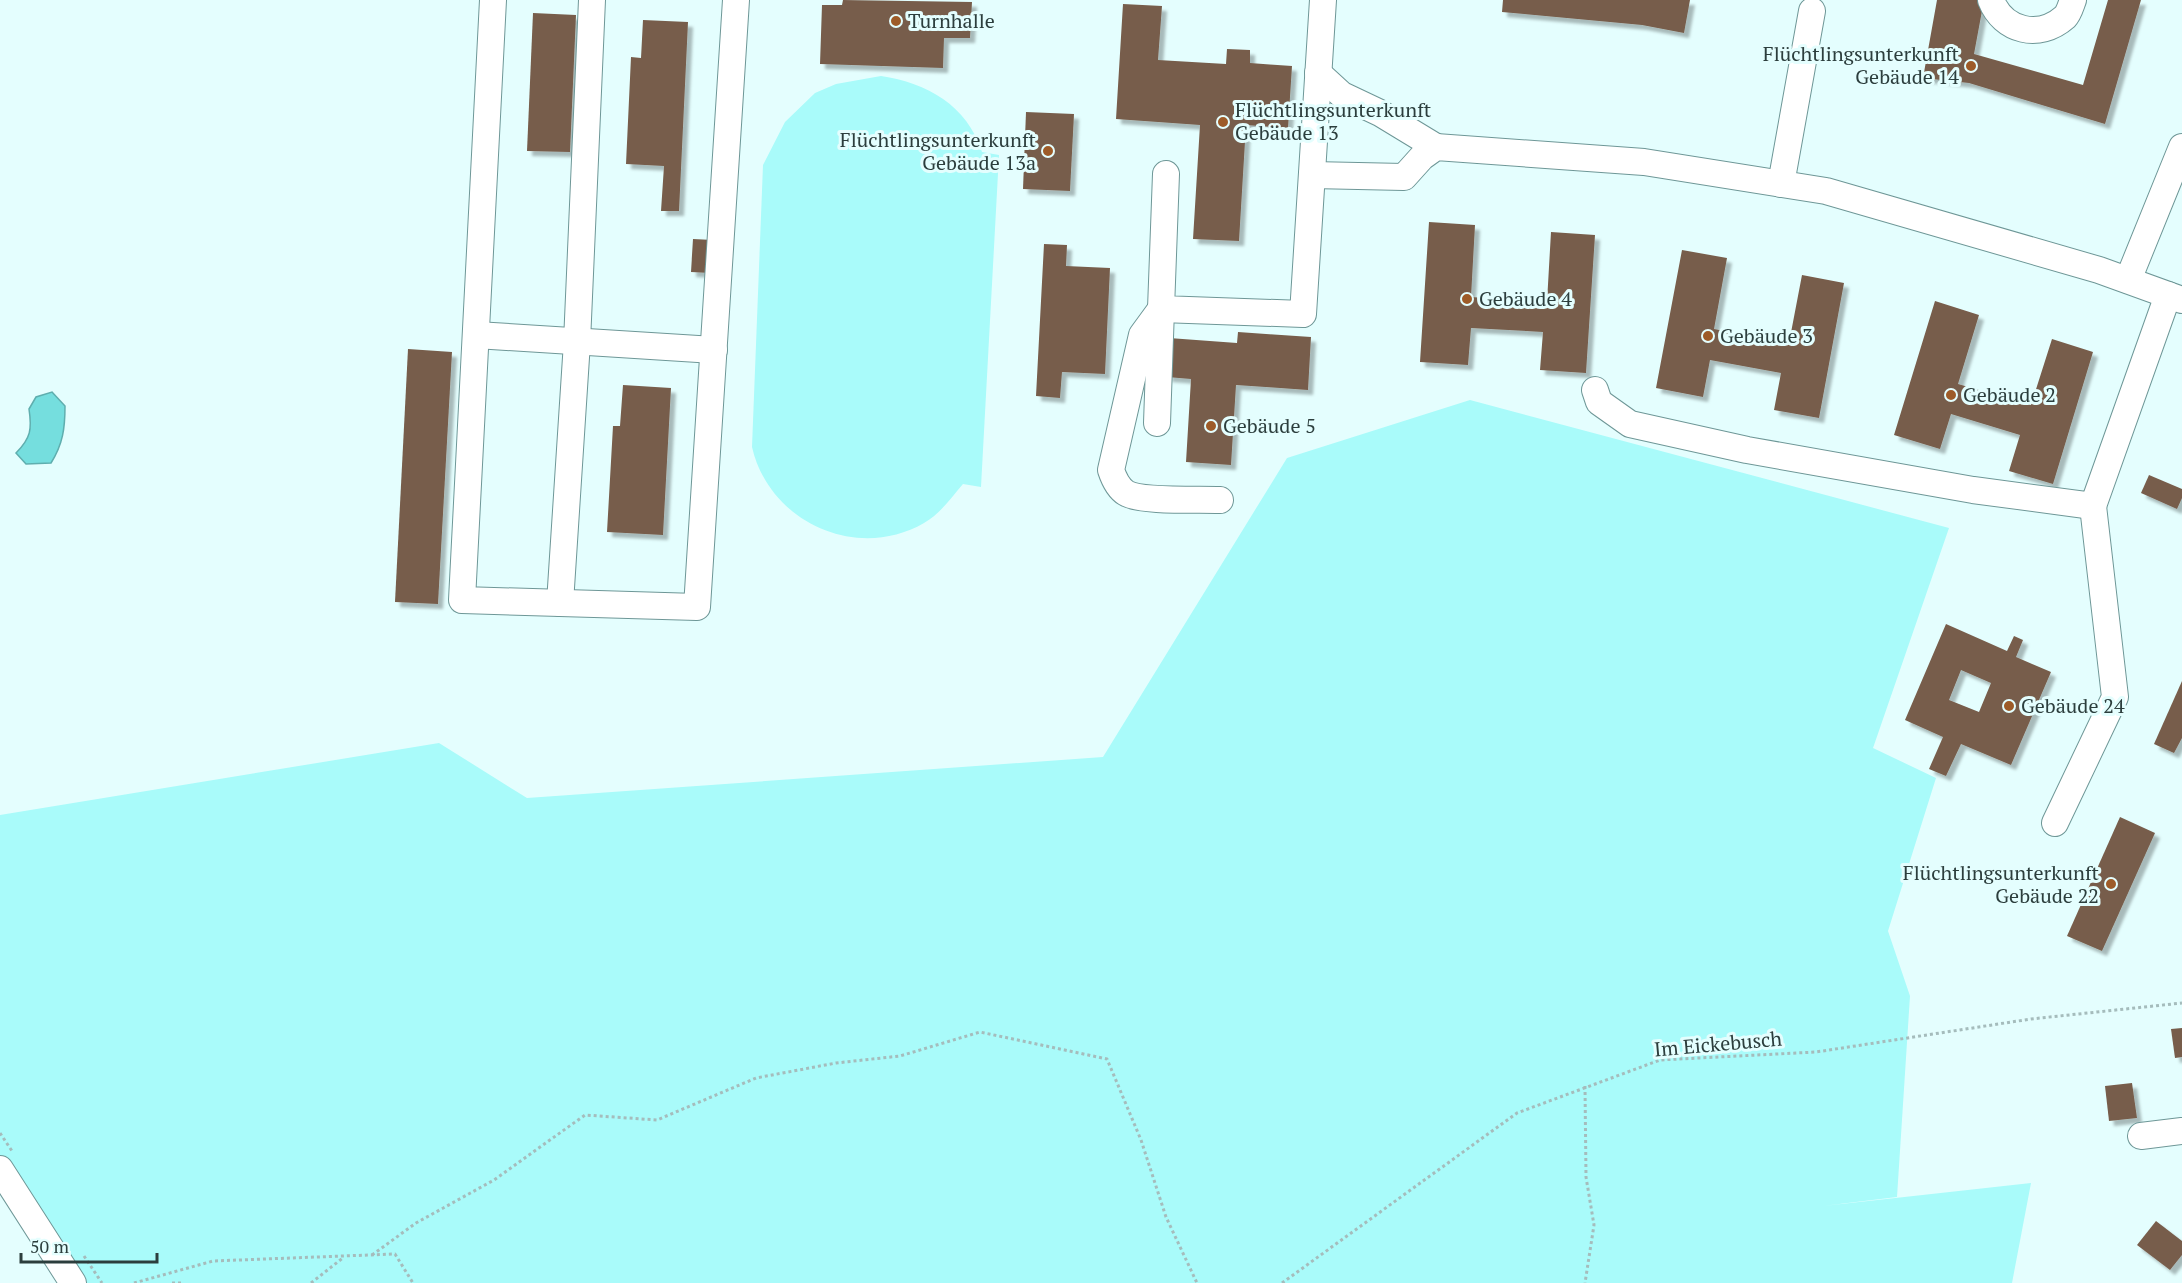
<svg xmlns="http://www.w3.org/2000/svg" width="2182" height="1283" viewBox="0 0 2182 1283" font-family="'PT Serif',serif">
<style>
.green{fill:#a9fbfa}
.water{fill:#75dede;stroke:#5faeae;stroke-width:1.5}
.building{fill:#775d4b;fill-rule:evenodd;filter:url(#shadow)}
.lines{fill:none;stroke-linecap:round;stroke-linejoin:round}
.minor-casing{stroke:#6e9797;stroke-width:28}
.path{stroke:#a5bcbc;stroke-width:3;stroke-dasharray:3 3;stroke-linecap:butt}
.minor{stroke:#fff;stroke-width:26}
.poi-dot{fill:#9d5b28;stroke:#e4fefe;stroke-width:2}
.labels{text-anchor:middle;stroke-width:6;stroke-linejoin:round;paint-order:stroke}
.poi-label{font-size:20px;fill:#2c3e3d;stroke:#e4fefe;text-anchor:start}
.street-label{font-size:20px;fill:#2c3e3d;stroke:#e4fefe}
</style>
<defs>
<filter id="shadow"><feDropShadow dx="5" dy="5" stdDeviation="1.5" flood-color="#0004"/></filter>
</defs>
<rect width="100%" height="100%" fill="#e4fefe"/>
<g class="green">
<path d="M881 76C927 83 967 105 982 152L999 155 981 487 963 484C951 498 940 514 924 523 857 562 769 522 752 447L763 165 785 122 815 93 836 84Z"/>
<path d="M1470 400 1949 528 1873 748 1936 778 1888 931 1910 996 1897 1197 1823 1206 2031 1183 2012 1283H73L0 1170V815L439 743 527 798 1103 757 1287 458Z"/>
</g>
<path class="water" d="M52 392 65 406C65 428 63 444 51 463L26 464 16 453C31 438 32 429 29 409L36 397Z"/>
<g class="building">
<path d="M843 0 972 2 970 38H944L943 68 820 64 822 5H842Z"/>
<path d="M1503 0H1690L1684 33 1642 25 1502 12Z"/>
<path d="M1937 0H1984L1974 54 2083 85 2108 0H2141L2105 124 1969 83 1923 78Z"/>
<path d="M1123 4 1162 6 1158 60 1226 64 1227 49 1250 50V63L1292 66 1288 128 1246 125 1239 241 1193 239 1200 125 1116 119Z"/>
<path d="M533 13 576 15 570 152 527 151Z"/>
<path d="M643 20 688 22 679 211H661L664 166 626 164 631 57 641 58Z"/>
<path d="M1026 112 1074 114 1070 191 1023 189Z"/>
<path d="M1429 222 1475 225 1471 297 1547 302 1551 232 1595 235 1586 373 1540 370 1543 332 1471 328 1468 365 1420 362Z"/>
<path d="M693 239 713 240 711 273 691 272Z"/>
<path d="M1044 244 1067 245 1066 266 1110 268 1105 374 1062 372 1060 398 1036 396Z"/>
<path d="M1682 250 1727 258 1714 329 1789 343 1802 275 1844 283 1819 418 1774 410 1781 373 1710 360 1703 397 1656 388Z"/>
<path d="M1935 301 1979 315 1958 384 2031 405 2052 339 2093 352 2053 484 2009 471 2020 435 1951 414 1940 449 1894 435Z"/>
<path d="M1238 332 1311 337 1308 390 1236 385 1231 465 1186 462 1191 379 1167 377 1169 338 1237 343Z"/>
<path d="M408 349 452 352 438 604 395 602Z"/>
<path d="M623 385 671 388 663 535 607 532 613 426H620Z"/>
<path d="M2149 475 2182 489V498L2177 509 2141 493Z"/>
<path d="M1946 624 2007 651 2014 636 2023 640 2016 657 2051 672 2011 765 1961 744 1946 776 1929 769 1943 737 1905 720ZM1961 670 1991 683 1979 712 1949 700Z"/>
<path d="M2182 681V738L2174 753 2154 744Z"/>
<path d="M2120 817 2155 833 2102 951 2067 936Z"/>
<path d="M2182 1028V1057L2175 1058 2171 1029Z"/>
<path d="M2132 1083 2137 1118 2109 1121 2105 1086Z"/>
<path d="M2156 1221 2182 1241V1255L2170 1270 2137 1245Z"/>
</g>
<g class="lines">
<defs>
<g id="minor">
<path d="M493 0 462 600 697 607 736 0"/>
<path d="M1991 0C2003 31 2039 40 2065 17 2069 13 2071 5 2073 0"/>
<path d="M1318 73 1342 95 1380 113 1436 147"/>
<path d="M1166 174 1161 309 1303 314 1323 0"/>
<path d="M1312 175 1404 177 1422 157 1436 147 1644 162 1826 191 2099 270 2182 300"/>
<path d="M1781 184 1812 11"/>
<path d="M2128 280 2182 147"/>
<path d="M1161 309 1142 335 1111 470C1114 479 1118 488 1126 493 1140 502 1201 499 1220 500"/>
<path d="M476 335 714 350"/>
<path d="M1595 390 1599 402 1630 424 1747 450 1973 490 2093 506 2168 295"/>
<path d="M1157 423 1161 309"/>
<path d="M560 603 577 342 592 0"/>
<path d="M2055 823 2115 697 2093 506"/>
<path d="M2141 1136 2182 1131"/>
<path d="M0 1169 73 1283"/>
</g>
</defs>
<use href="#minor" class="minor-casing"/>
<g class="path">
<path d="M1585 1086 1586 1177 1594 1225 1585 1283"/>
<path d="M0 1133 12 1151"/>
<path d="M372 1255 416 1223 494 1180 585 1115 657 1120 756 1078 836 1063 900 1056 980 1032 1107 1059 1141 1140 1166 1217 1197 1283"/>
<path d="M84 1256 102 1283"/>
<path d="M134 1283 213 1261 395 1254 413 1283"/>
<path d="M172 1283H183"/>
<path d="M311 1283 344 1257"/>
<path d="M1282 1283 1517 1113 1660 1060 1816 1052 2031 1019 2182 1003"/>
</g>
<use href="#minor" class="minor"/>
</g>
<g class="poi-dot">
<circle cx="896" cy="21" r="6"/>
<circle cx="1971" cy="66" r="6"/>
<circle cx="1223" cy="122" r="6"/>
<circle cx="1048" cy="151" r="6"/>
<circle cx="1467" cy="299" r="6"/>
<circle cx="1708" cy="336" r="6"/>
<circle cx="1951" cy="395" r="6"/>
<circle cx="1211" cy="426" r="6"/>
<circle cx="2009" cy="706" r="6"/>
<circle cx="2111" cy="884" r="6"/>
</g>
<g class="labels">
<g class="poi-label">
<text x="908" y="28">Turnhalle</text>
<text x="1959" y="61" text-anchor="end">Flüchtlingsunterkunft<tspan x="1959" dy="23">Gebäude 14</tspan></text>
<text x="1235" y="117">Flüchtlingsunterkunft<tspan x="1235" dy="23">Gebäude 13</tspan></text>
<text x="1036" y="147" text-anchor="end">Flüchtlingsunterkunft<tspan x="1036" dy="23">Gebäude 13a</tspan></text>
<text x="1479" y="306">Gebäude 4</text>
<text x="1720" y="343">Gebäude 3</text>
<text x="1963" y="402">Gebäude 2</text>
<text x="1223" y="433">Gebäude 5</text>
<text x="2021" y="713">Gebäude 24</text>
<text x="2099" y="880" text-anchor="end">Flüchtlingsunterkunft<tspan x="2099" dy="23">Gebäude 22</tspan></text>
</g>
<g class="street-label">
<text transform="translate(1718 1044) rotate(-5)" y="7">Im Eickebusch</text>
</g>
</g>
<path d="M21 1253v9h136v-9" fill="none" stroke="#2c3e3d" stroke-width="3"/>
<text x="30" y="1253" font-size="18" fill="#2c3e3d" stroke="#e4fefe" stroke-width="4.5" paint-order="stroke">50 m</text>
</svg>
